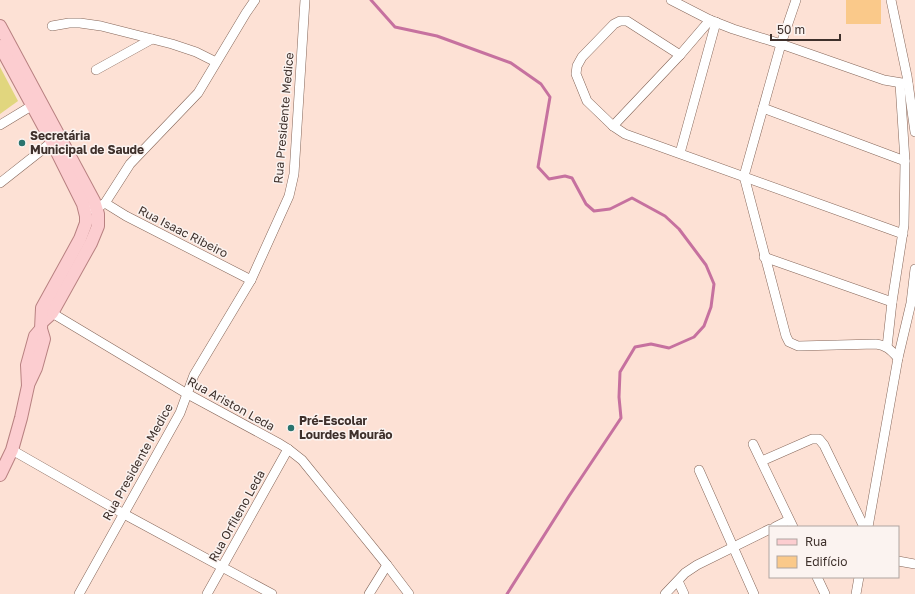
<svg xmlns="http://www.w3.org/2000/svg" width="915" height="594" viewBox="0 0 915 594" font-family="'Golos Text',sans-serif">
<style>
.green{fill:#e1d67e}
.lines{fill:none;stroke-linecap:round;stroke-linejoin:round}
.stream{stroke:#c6719f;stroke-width:3}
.building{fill:#fac98a}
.minor-casing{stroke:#856659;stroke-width:10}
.major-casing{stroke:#b88181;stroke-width:14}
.minor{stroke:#fff;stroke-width:9}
.major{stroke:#fccdd0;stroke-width:12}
.poi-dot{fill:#2a736e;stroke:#fbf3f0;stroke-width:1.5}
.labels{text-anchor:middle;stroke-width:3;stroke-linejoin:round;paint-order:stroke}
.street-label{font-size:12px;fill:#3e302b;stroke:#fbf3f0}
.poi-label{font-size:12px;font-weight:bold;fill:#3e302b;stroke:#fbf3f0;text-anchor:start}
</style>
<rect width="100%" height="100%" fill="#fde1d5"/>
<path class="green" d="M0 67 18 101 0 114Z"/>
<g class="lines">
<path class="stream" d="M371 0 395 27 437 36 511 63 541 84 550 97 538 167 549 179 565 176 572 178 586 204 594 211 610 209 632 198 665 216 679 229 706 265 714 284 711 307 704 326 694 337 669 348 651 344 635 347 620 372 619 397 621 418 569 496 507 594"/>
</g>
<rect class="building" x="846" y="0" width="35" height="24"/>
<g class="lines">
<defs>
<g id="minor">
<path d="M671 0 710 20 733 29 781 44 884 80 908 84"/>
<path d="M796 0 781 44 744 176 786 336 789 342 798 346 876 344C886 345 891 350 898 358"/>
<path d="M891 0 907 76 915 132"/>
<path d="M52 26 69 23H80L101 26 172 44 196 52 216 62"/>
<path d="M680 55 627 21H620L614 24 582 57 577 66 576 74 587 101 613 126 625 134 903 234"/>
<path d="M96 70 152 39"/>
<path d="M763 108 905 161"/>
<path d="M0 125 33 105"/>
<path d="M613 126 680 55 710 20"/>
<path d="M680 153 716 22"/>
<path d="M0 183 52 142"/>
<path d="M105 203 126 216 251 280"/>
<path d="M91 209 97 208 105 203 130 164 198 93 246 13 255 0"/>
<path d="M764 257 892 302"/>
<path d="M47 310 184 392 280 444 288 449 302 460 387 565 409 594"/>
<path d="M887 347 892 302 904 225 905 161 900 84"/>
<path d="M753 444 793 527"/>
<path d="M12 450 124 514 272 594"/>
<path d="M762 461 812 439H819L824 445 864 527"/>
<path d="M699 470 754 594"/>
<path d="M775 527 789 520"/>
<path d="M868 527 898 358 911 303 915 269"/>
<path d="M898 561 915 564"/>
<path d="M817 577 825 594"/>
<path d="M678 581 684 594"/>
<path d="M79 594 180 413 194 375 251 280 289 196 294 174 305 0"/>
<path d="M207 594 288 449"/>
<path d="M369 594 387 565"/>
<path d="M665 594 685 573 697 565 770 529"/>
<path d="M856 594 859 577"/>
</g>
<g id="major">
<path d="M0 26 94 201 98 214V226L91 243 52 313 42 322"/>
<path d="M0 46 52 142 83 204 86 216V223L80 239 42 308 41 329 35 336 27 365 28 386 21 418 12 450 0 475"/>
<path d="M28 385 36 368 44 339 41 329"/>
</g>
</defs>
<use href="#minor" class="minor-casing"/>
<use href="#major" class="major-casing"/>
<use href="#minor" class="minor"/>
<use href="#major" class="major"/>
</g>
<g class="poi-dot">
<circle cx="22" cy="143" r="4"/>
<circle cx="291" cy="428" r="4"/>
</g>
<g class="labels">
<g class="street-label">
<text transform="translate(284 118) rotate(-85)" y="4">Rua Presidente Medice</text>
<text transform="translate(183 232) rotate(27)" y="4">Rua Isaac Ribeiro</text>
<text transform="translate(231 404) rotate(29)" y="4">Rua Ariston Leda</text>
<text transform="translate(138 462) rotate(-61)" y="4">Rua Presidente Medice</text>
<text transform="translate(237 516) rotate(-61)" y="4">Rua Orfileno Leda</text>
</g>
<g class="poi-label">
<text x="30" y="140">Secretária<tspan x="30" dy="14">Municipal de Saude</tspan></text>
<text x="299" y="425">Pré-Escolar<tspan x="299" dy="14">Lourdes Mourão</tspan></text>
</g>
</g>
<rect x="769" y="526" width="130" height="52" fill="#fbf3f0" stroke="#afa5a1"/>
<rect x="777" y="539" width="20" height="6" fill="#fccdd0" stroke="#afa5a1"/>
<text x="805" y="546" font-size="12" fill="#3e302b">Rua</text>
<rect x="777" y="556" width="20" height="12" fill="#fac98a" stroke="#afa5a1"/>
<text x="805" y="566" font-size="12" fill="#3e302b">Edifício</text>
<path d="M771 34v6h69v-6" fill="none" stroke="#3e302b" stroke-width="2"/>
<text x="777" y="34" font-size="12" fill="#3e302b" stroke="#fbf3f0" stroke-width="3" paint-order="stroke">50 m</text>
</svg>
